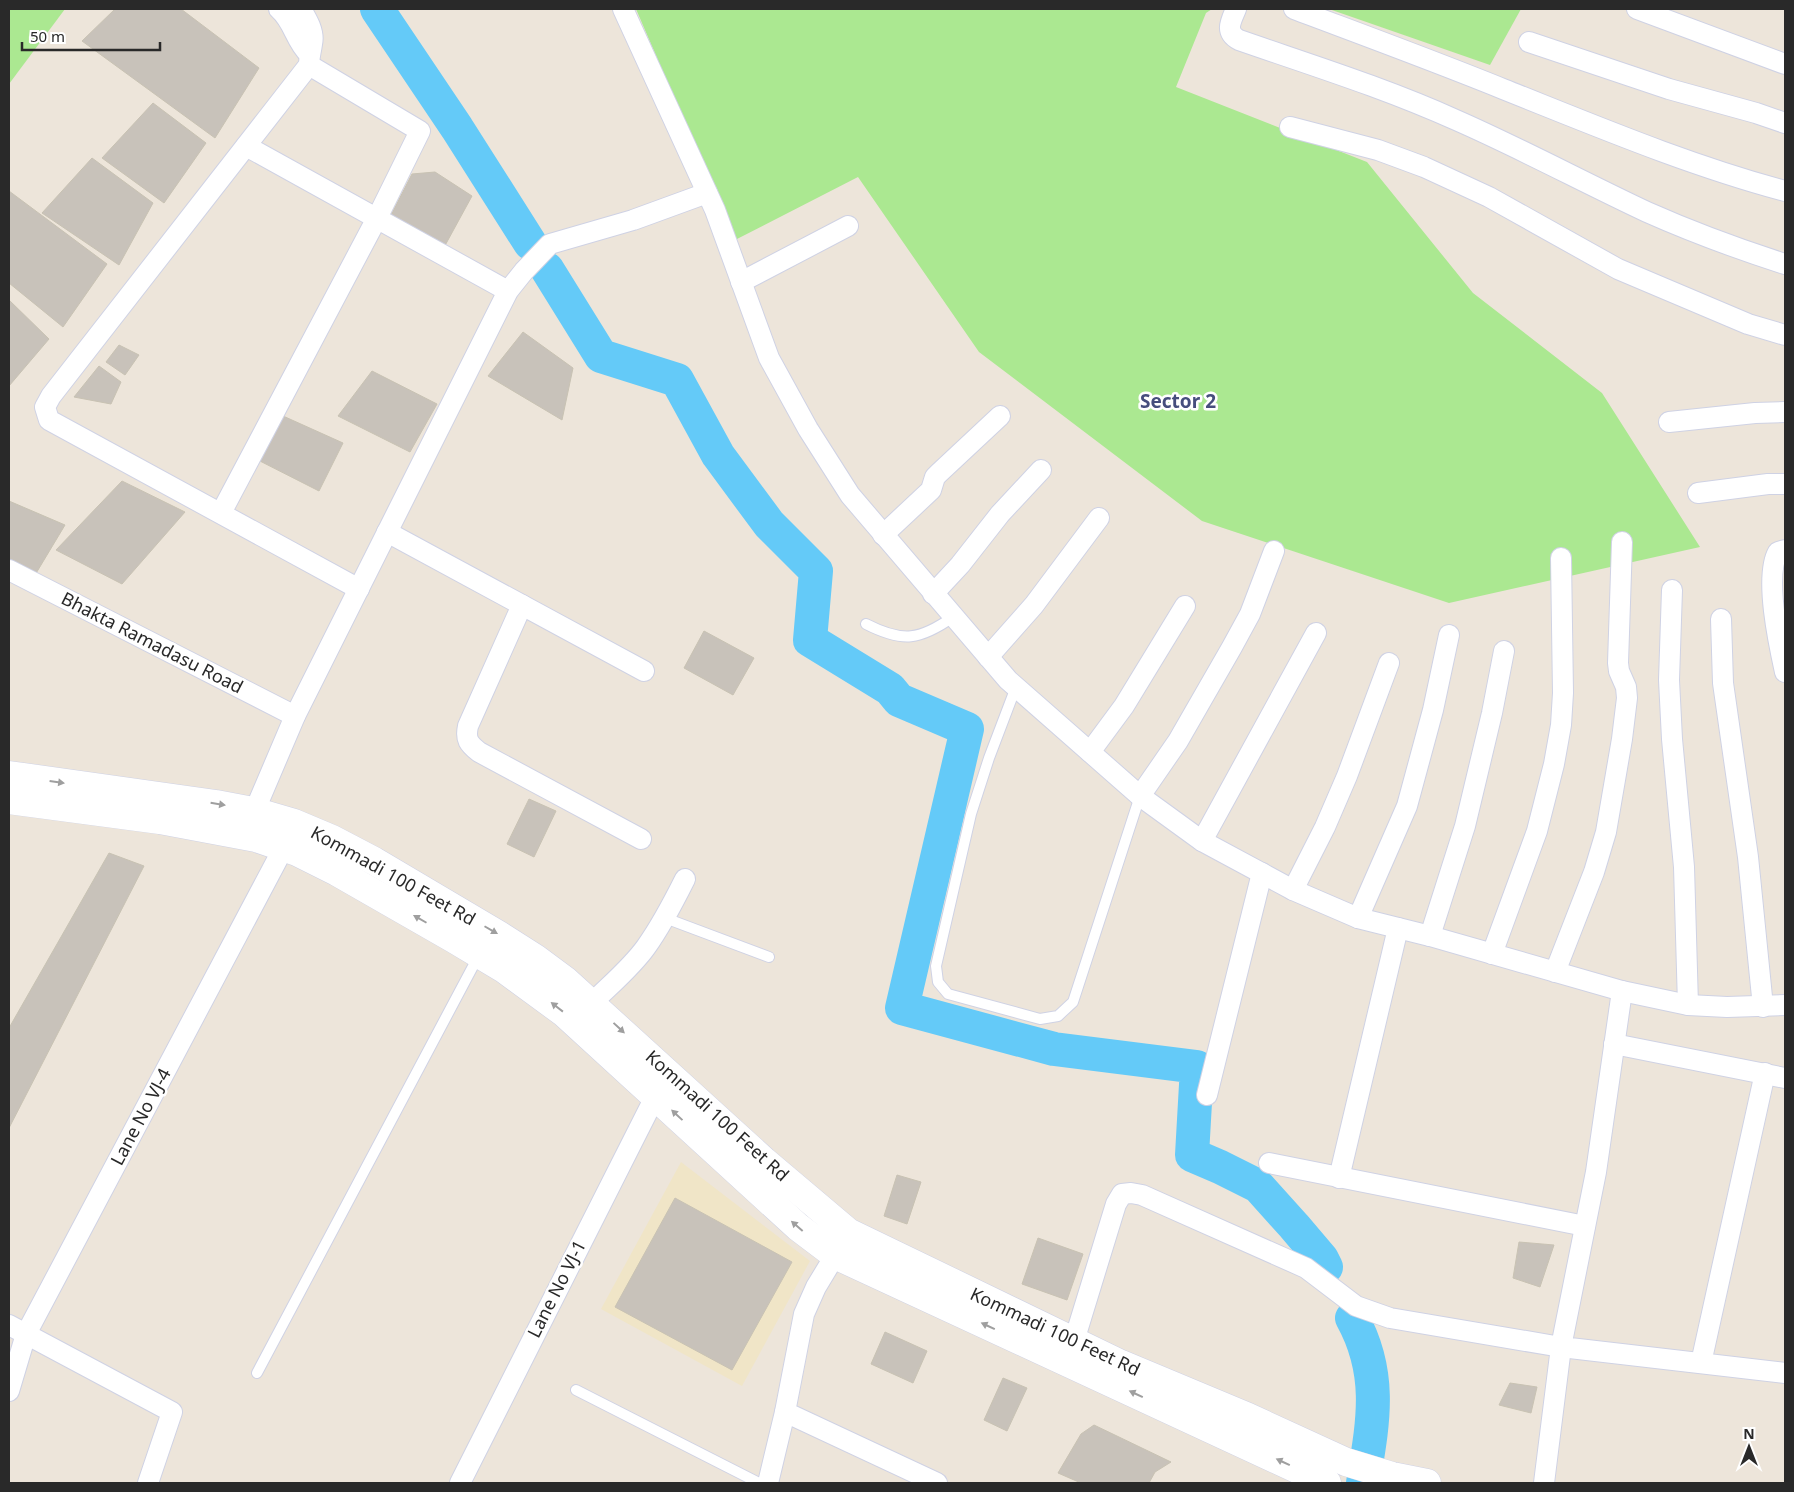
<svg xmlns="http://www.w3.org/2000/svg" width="1794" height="1492" viewBox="0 0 1794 1492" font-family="'Noto Sans',sans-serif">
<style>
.education{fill:#f0e5c7}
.green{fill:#abe891}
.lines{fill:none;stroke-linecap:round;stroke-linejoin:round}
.river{stroke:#64caf8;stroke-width:34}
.building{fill:#c8c2ba;stroke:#c8c2b3}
.lane-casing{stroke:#cfd2e4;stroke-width:12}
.street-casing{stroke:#cfd2e4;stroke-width:22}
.secondary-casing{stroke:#cfd2e4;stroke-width:29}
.lane{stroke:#fff;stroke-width:10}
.street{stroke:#fff;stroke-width:20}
.secondary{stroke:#fff;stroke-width:28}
.oneway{fill:#9f9f9f}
.labels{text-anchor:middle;stroke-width:5;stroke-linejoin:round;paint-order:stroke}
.street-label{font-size:18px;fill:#292929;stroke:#fff}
.neighbourhood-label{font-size:19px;font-weight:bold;fill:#464e7d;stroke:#fff}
</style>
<rect width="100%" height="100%" fill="#ede5da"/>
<path class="education" d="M681 1162 810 1261 742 1386 601 1309Z"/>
<g class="green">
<path d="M9 9H65L9 84Z"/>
<path d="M636 9H1212L1206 13 1176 87 1367 162 1473 293 1602 393 1700 547 1449 603 1202 521 979 352 858 177 735 240Z"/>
<path d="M1329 9H1521L1490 65Z"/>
</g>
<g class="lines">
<g class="river">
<path d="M377 9 457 128 530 243"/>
<path d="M547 269 601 356 677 380 718 455 769 524 816 571 810 640 890 689 899 700 967 729 902 1008 1054 1049 1197 1067 1192 1155 1220 1167 1258 1186 1294 1226 1322 1259 1326 1267"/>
<path d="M1352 1318C1383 1374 1373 1423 1363 1483"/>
</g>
</g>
<g class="building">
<path d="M115 9H181L259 68 215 138 82 41Z"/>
<path d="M153 103 206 143 164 203 102 158Z"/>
<path d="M92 158 153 203 119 265 42 213Z"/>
<path d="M435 172 472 196 442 251 388 221 412 174Z"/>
<path d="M9 191 107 264 63 327 9 283Z"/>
<path d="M9 300 49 339 9 386Z"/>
<path d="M523 332 573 368 562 420 488 376Z"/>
<path d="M119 345 139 355 125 375 106 362Z"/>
<path d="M99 366 121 382 111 404 74 397Z"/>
<path d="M372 371 437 404 410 452 338 416Z"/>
<path d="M283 416 343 443 319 491 254 458Z"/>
<path d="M122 481 185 512 122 584 56 550Z"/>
<path d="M9 501 65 525 32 580 9 568Z"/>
<path d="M704 631 754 658 733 695 684 668Z"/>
<path d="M529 799 556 811 534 857 507 844Z"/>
<path d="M109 853 144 866 9 1128V1028Z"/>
<path d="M897 1175 921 1182 907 1224 884 1216Z"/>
<path d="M675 1198 792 1262 732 1370 615 1307Z"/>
<path d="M1038 1238 1083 1254 1067 1300 1022 1284Z"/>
<path d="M1519 1242 1554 1245 1540 1287 1513 1278Z"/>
<path d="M885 1332 927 1351 913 1383 871 1364Z"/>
<path d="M1003 1378 1027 1388 1007 1431 984 1420Z"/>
<path d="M1510 1383 1537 1387 1531 1413 1499 1405Z"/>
<path d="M1094 1425 1171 1462 1155 1472 1149 1483H1081L1058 1473 1081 1434Z"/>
</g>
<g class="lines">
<defs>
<g id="lane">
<path d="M866 624C903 643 920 640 953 617"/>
<path d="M1016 687 989 758 971 814 936 966 938 982 948 994 1040 1019 1058 1016 1073 1002 1140 796"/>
<path d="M665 918 769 957"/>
<path d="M257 1373 479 955"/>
<path d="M576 1390 759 1483"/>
</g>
<g id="street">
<path d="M279 9C294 22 295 41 309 54"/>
<path d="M301 9C307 19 315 32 312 44 311 52 309 57 309 65L51 396 45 407 49 420 359 589"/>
<path d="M623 9 715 210 769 358 808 429 850 495 1008 680 1140 796 1202 841 1293 890 1358 918 1430 936 1622 991"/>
<path d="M1236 9C1231 21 1224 32 1239 40 1311 65 1385 88 1456 120 1520 148 1583 182 1647 212 1692 232 1738 249 1785 264"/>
<path d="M1294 9C1363 35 1434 61 1503 89 1596 126 1688 165 1785 191"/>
<path d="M1637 9 1785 64"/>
<path d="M1529 42 1669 89 1756 113 1785 123"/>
<path d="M1290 127 1378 150 1424 167 1489 197 1618 269 1748 324 1785 335"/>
<path d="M246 146 508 291"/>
<path d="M741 282 848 226"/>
<path d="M1669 422 1755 413 1785 412"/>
<path d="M1698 493 1768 484H1785"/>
<path d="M221 513 377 218 420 131 309 65"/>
<path d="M387 532 644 671"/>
<path d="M883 535 931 490 935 477 939 473 1000 416"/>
<path d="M1785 550 1778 552C1764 576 1779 645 1785 672"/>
<path d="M9 570 295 716"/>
<path d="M1672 590 1669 680 1672 739 1684 867 1688 1005"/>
<path d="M933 594 960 565 1000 514 1041 470"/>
<path d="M522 605 468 726C465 740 469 744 479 752L641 839"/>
<path d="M1721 619 1723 683 1748 857 1763 1007"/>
<path d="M988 657 1034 605 1099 518"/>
<path d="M1090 752 1124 706 1185 606"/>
<path d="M1140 796 1178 741 1232 647 1250 614 1274 551"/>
<path d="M249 824 295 716 508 291 524 271 550 244 633 220 707 193"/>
<path d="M1202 841 1316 633"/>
<path d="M1293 890 1325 827 1347 776 1389 663"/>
<path d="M1358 918 1407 806 1433 710 1449 635"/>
<path d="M1430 936 1465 826 1492 713 1504 651"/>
<path d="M1492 954 1537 831 1554 764 1561 725 1563 693 1561 558"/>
<path d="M1555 972 1594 872 1606 832 1622 739 1627 698 1626 687 1619 671 1618 663 1622 542"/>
<path d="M592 1003C610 985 631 968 646 947 661 926 673 903 685 879"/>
<path d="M1785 1005 1727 1007 1688 1005 1622 991 1596 1172 1561 1347 1785 1373"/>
<path d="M1614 1044 1785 1078"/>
<path d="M1207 1095 1262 873"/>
<path d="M1269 1163 1585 1226"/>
<path d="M1339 1178 1398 928"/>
<path d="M842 1244 816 1287 804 1314 785 1412 937 1483"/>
<path d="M9 1325 172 1412 148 1483"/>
<path d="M1074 1341 1116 1204 1122 1194 1131 1193 1142 1195 1306 1268 1356 1306 1390 1318 1561 1347 1544 1483"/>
<path d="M1701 1363 1765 1073"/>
<path d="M9 1391 26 1334 284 847"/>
<path d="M460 1483 656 1095"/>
<path d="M768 1483 785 1412"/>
</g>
<g id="secondary">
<path d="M9 775 216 804 253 811 294 823 332 839 374 861 499 935 535 958 566 981 764 1161 848 1232 1121 1364 1248 1417 1346 1462 1392 1476 1427 1483"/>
<path d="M9 800 160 820 256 838 297 852 337 872 454 939 504 969 564 1013 798 1227 835 1255 1327 1483"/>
</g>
</defs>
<use href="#lane" class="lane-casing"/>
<use href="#street" class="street-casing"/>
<use href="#secondary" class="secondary-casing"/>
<use href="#lane" class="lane"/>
<use href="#street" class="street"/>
<use href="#secondary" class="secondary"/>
</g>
<defs><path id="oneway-solid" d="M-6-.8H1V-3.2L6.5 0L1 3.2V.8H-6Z" transform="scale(1.25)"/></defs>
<g class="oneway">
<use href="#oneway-solid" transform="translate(57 782) rotate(8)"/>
<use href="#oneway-solid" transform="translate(218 804) rotate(9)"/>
<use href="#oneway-solid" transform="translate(420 919) rotate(-150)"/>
<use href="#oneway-solid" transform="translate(491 930) rotate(30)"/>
<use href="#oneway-solid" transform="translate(557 1007) rotate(-142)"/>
<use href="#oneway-solid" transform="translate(619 1028) rotate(43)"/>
<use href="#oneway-solid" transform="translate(677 1115) rotate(-137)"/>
<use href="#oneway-solid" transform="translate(797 1226) rotate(-139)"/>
<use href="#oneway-solid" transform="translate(988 1326) rotate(-155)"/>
<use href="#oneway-solid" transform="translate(1136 1394) rotate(-155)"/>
<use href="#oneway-solid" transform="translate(1283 1462) rotate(-155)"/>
</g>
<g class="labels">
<g class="street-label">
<text transform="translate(152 643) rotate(27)" y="6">Bhakta Ramadasu Road</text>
<text transform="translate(393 876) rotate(29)" y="6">Kommadi 100 Feet Rd</text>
<text transform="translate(717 1116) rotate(42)" y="6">Kommadi 100 Feet Rd</text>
<text transform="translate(141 1117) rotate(-62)" y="6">Lane No VJ-4</text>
<text transform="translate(557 1289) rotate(-63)" y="6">Lane No VJ-1</text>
<text transform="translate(1055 1332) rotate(25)" y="6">Kommadi 100 Feet Rd</text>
</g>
<g class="neighbourhood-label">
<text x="1178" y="408">Sector 2</text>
</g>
</g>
<rect width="1794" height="1492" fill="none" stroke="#292929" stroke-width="20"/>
<g transform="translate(1749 1447)" stroke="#ffffff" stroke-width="4" paint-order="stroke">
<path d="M0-4L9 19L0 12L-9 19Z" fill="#292929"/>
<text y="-8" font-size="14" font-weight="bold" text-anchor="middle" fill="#292929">N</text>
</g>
<path d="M22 42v8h138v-8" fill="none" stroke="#292929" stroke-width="2.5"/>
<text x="30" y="42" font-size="15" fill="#292929" stroke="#ffffff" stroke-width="4" paint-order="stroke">50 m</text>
</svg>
